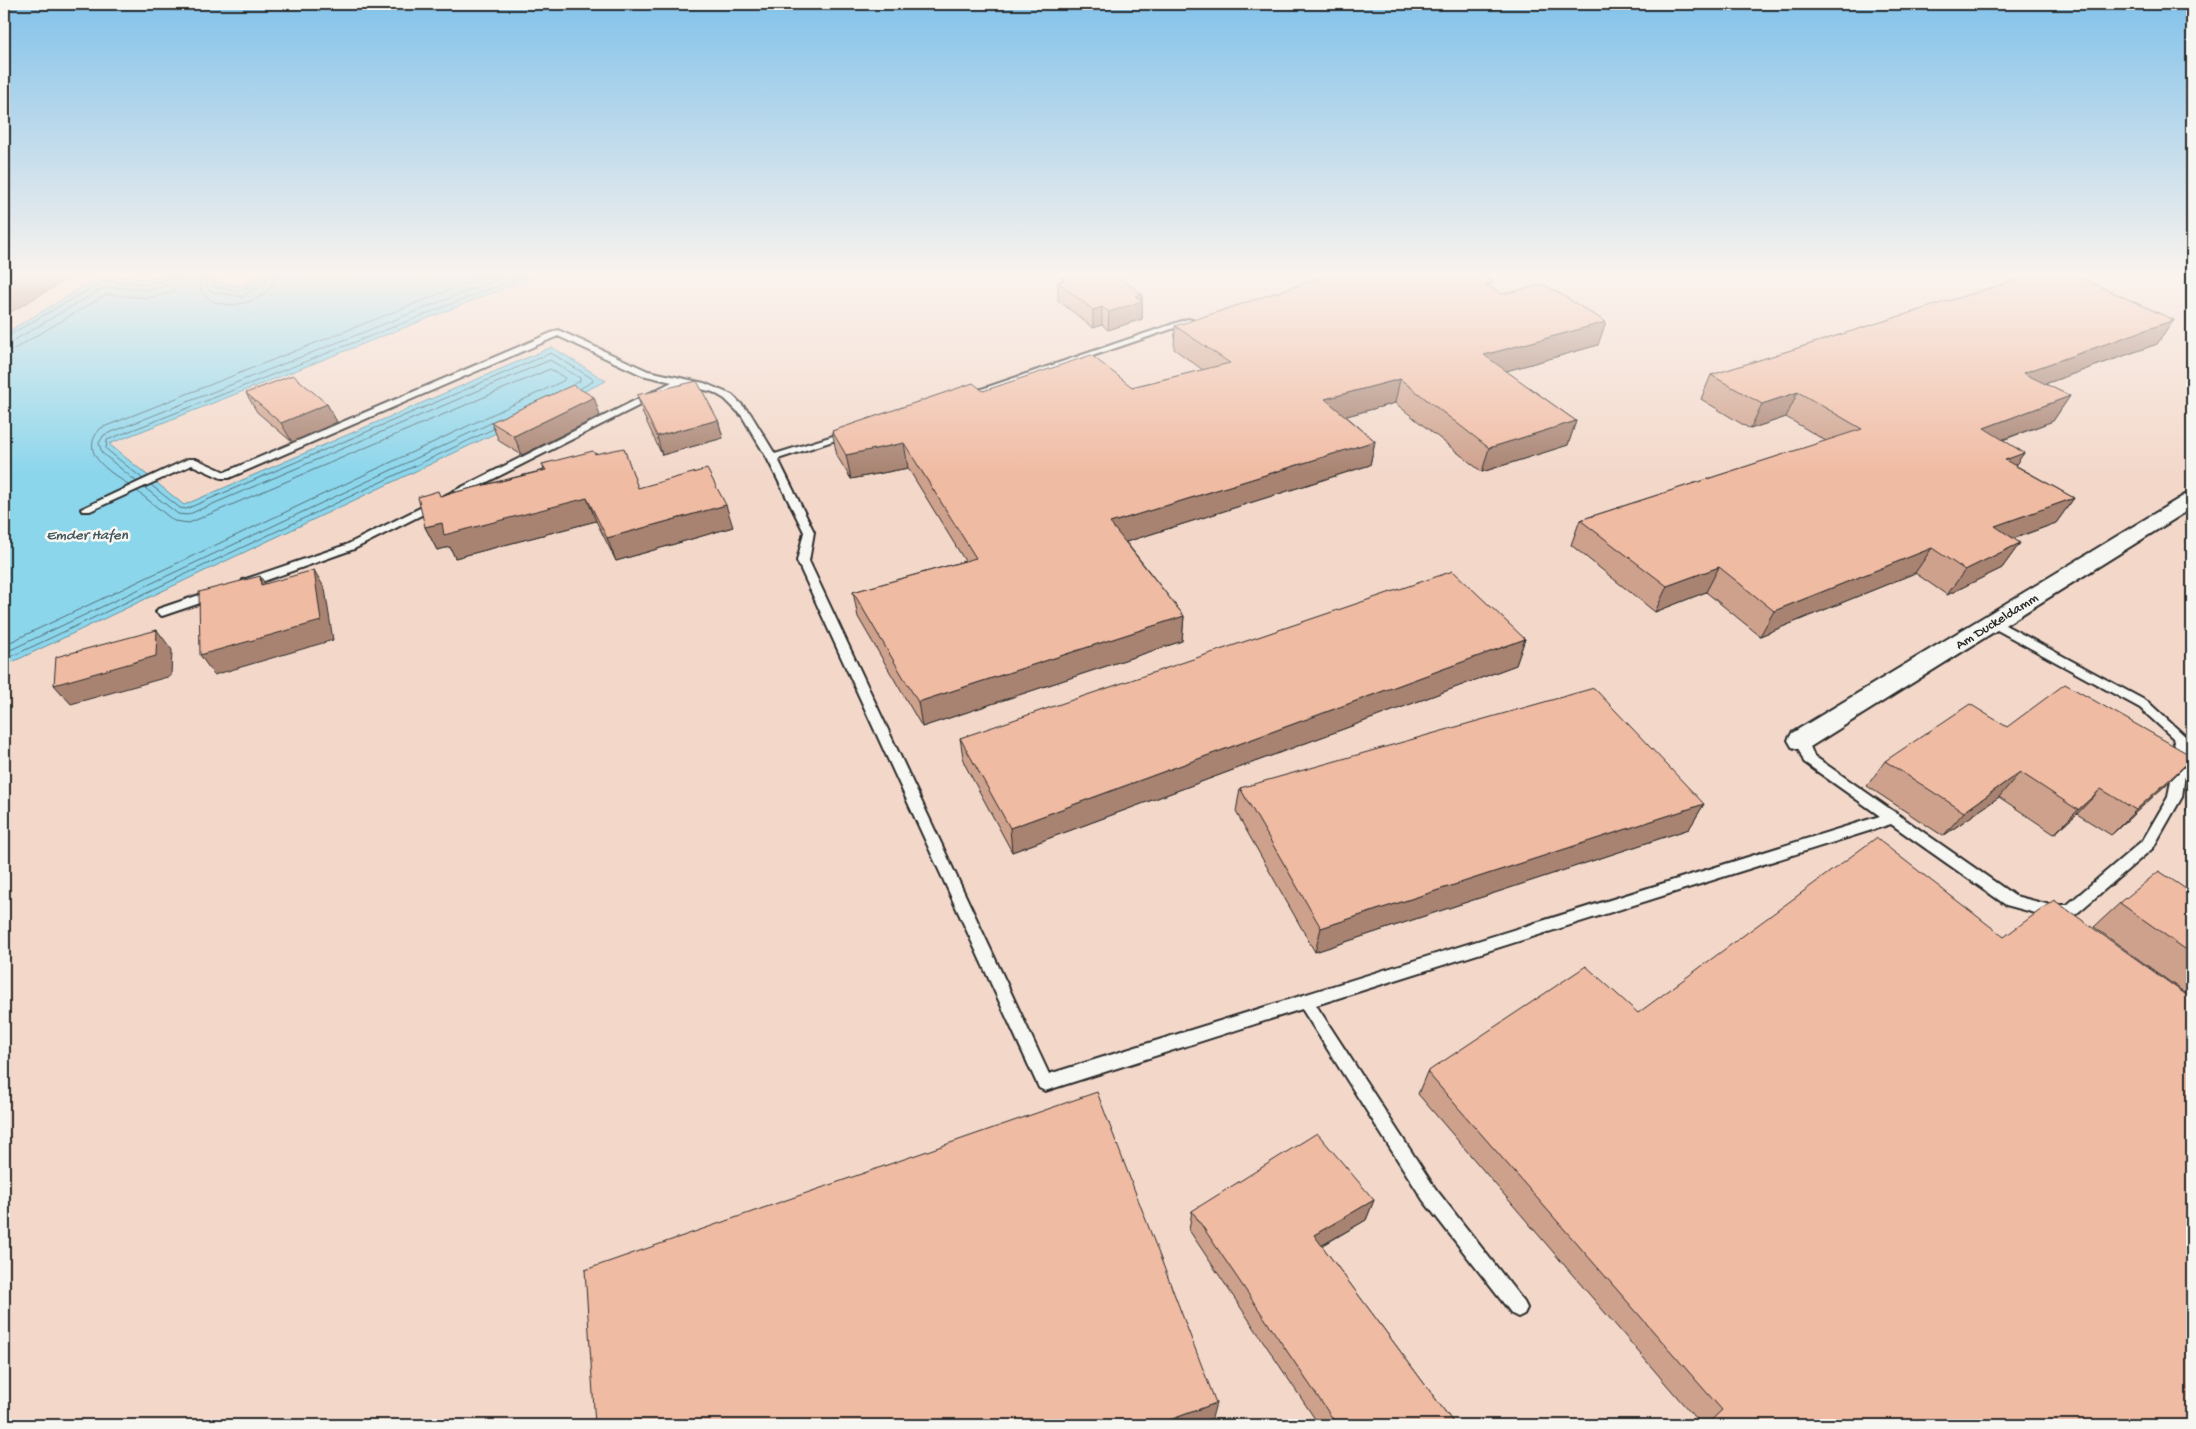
<svg xmlns="http://www.w3.org/2000/svg" width="2196" height="1429" viewBox="0 0 2196 1429" font-family="'Gochi Hand',sans-serif">
<style>
.built{fill:#f3d8ca}
.water{fill:#8cd6ec;stroke:#65929f}
.lines{fill:none;stroke-linecap:round;stroke-linejoin:round}
.shore{stroke:#526f78;stroke-width:1}
.service-casing{stroke:#2b2b2b;stroke-width:4}
.minor-casing{stroke:#2b2b2b;stroke-width:4}
.service{fill:#f6f6f2;fill-rule:evenodd}
.minor{fill:#f6f6f2;fill-rule:evenodd}
.wall{fill:#cea18c;stroke:#2b2b2b}
.shaded-wall{fill:#a88372;stroke:#2b2b2b}
.building{fill:#f0bba3;stroke:#2b2b2b}
.labels{text-anchor:middle;stroke-width:5;stroke-linejoin:round;paint-order:stroke}
.street-label{font-size:14px;fill:#2b2b2b;stroke:#f6f6f2}
.water-label{font-size:15px;font-style:italic;fill:#43565b;stroke:#f6f6f2}
</style>
<rect width="100%" height="100%" fill="#f4e4da"/>
<filter id="ink" filterUnits="userSpaceOnUse"><feTurbulence type="fractalNoise" baseFrequency=".02" numOctaves="2"/><feDisplacementMap in="SourceGraphic" scale="10" xChannelSelector="R" yChannelSelector="G"/><feConvolveMatrix kernelMatrix="1 2 1 2 8 2 1 2 1" color-interpolation-filters="sRGB"/></filter>
<g filter="url(#ink)">
<g class="built">
<path d="M4 273H168L146 279 103 275 4 334Z"/>
<path d="M227 273H260L241 286 214 282Z"/>
<path d="M543 273H2192V1425H4V666L606 381 552 347 184 505 109 445Z"/>
</g>
<path class="water" d="M168 273H227L215 282 241 286 260 273H543L109 444 184 505 552 347 606 381 4 666V334L103 275 146 279Z"/>
<g class="lines">
<g class="shore">
<path d="M200 273C200 278 198 284 200 288 211 314 257 306 271 287 273 284 275 278 276 273"/>
<path d="M209 273 205 283 210 291 242 297 264 283 268 273"/>
<path d="M219 273 212 279 214 287 241 291 260 279 262 273"/>
<path d="M4 338 105 280 146 284 165 280 168 273"/>
<path d="M4 344 11 342 105 287 148 290 169 285 174 279V273"/>
<path d="M4 352 14 349 107 294 146 298 170 293 179 286 182 273"/>
<path d="M143 479 106 449 107 440 530 273"/>
<path d="M137 482 102 453 99 443 104 435 513 273"/>
<path d="M129 485C109 471 77 453 101 428L492 273"/>
<path d="M151 485 180 508 186 509 551 353 593 379 592 382 581 388"/>
<path d="M145 488 178 514 187 515 550 360 580 378V381L574 384"/>
<path d="M4 645 563 381 565 378 550 369 189 523 174 521 137 491"/>
<path d="M4 653 491 423"/>
<path d="M4 660 493 429"/>
</g>
<defs>
<g id="service">
<path d="M1467 273H1477L1492 282 1485 284Z"/>
<path d="M1188 319 1195 321 969 398H963L961 396Z"/>
<path d="M558 330 648 371 704 383 732 395 750 413 775 454 846 432H852L854 434 778 459 814 532 809 561 1049 1074 1880 816 1804 762 1795 740 1796 737H1806L1814 756 2015 896 2050 905H2067L2143 840 2168 797 2176 751 2173 738 2140 708 1988 625 1986 622 1988 619 1992 618 2148 702 2185 736 2188 751 2182 797 2153 848 2075 915 2050 917 2006 905 1891 824 1316 1005 1435 1188 1524 1302 1527 1308 1524 1314 1518 1317 1512 1314 1423 1200 1302 1009 1045 1091 1039 1088 797 561 804 532 767 458 742 416 725 399 713 392 682 384 354 549 247 587 241 583 243 580 346 545 672 382 642 375 558 336 229 478H221L192 465 90 511H82L81 509 188 459H196L225 472Z"/>
<path d="M214 590 218 591 220 594 218 597 162 616 156 612 158 609Z"/>
</g>
<path id="minor" d="M2192 493V508L1810 747 1801 750 1792 747 1788 740 1792 733 2185 495Z"/>
</defs>
<use href="#service" class="service-casing"/>
<use href="#minor" class="minor-casing"/>
<use href="#service" class="service"/>
<use href="#minor" class="minor"/>
</g>
<g class="wall">
<path d="M695 273H711L702 277Z"/>
<path d="M1061 278 1142 294V319L1108 330 1102 325 1093 328 1058 300V282L1061 281Z"/>
<path d="M1503 294 1598 345 1506 371 1576 421 1568 445 1482 472 1395 403 1346 416 1375 441 1370 465 1126 542 1184 616 1182 641 922 727 858 617 853 592 965 561 908 468 851 479 837 456 832 431 983 391 1132 387 1203 370 1174 349 1175 326Z"/>
<path d="M2174 320 2157 344 2045 384 2070 396 2053 421 2003 440 2024 453 2015 465 2074 498 2056 523 2013 539 2020 543 2002 568 1947 595 1915 573 1760 636 1706 592 1655 612 1571 545 1580 520 1826 441 1786 417 1750 429 1701 399 1711 375Z"/>
<path d="M246 393 327 404 337 422 292 442 257 412Z"/>
<path d="M637 395 718 420 723 438 662 455 643 414Z"/>
<path d="M600 416 522 455 499 441 491 422Z"/>
<path d="M595 454 638 488 733 527 616 561 596 521 455 558 450 547 437 550 425 527 440 496 544 470 542 464Z"/>
<path d="M1525 639 1516 665 1012 852 964 763 960 738Z"/>
<path d="M2007 727 2169 782 2111 835 2077 814 2054 834 1999 797 1943 836 1867 786 1885 761Z"/>
<path d="M1240 788 1704 804 1689 829 1315 952 1236 812Z"/>
<path d="M2192 788V813L2186 810Z"/>
<path d="M2192 893V998L2094 927 2120 903Z"/>
<path d="M2004 937 2192 1425H1701L1418 1094 1427 1072 1638 1013Z"/>
<path d="M1374 1200 1366 1220 1322 1246 1455 1425H1319L1189 1230 1192 1211Z"/>
</g>
<g class="shaded-wall">
<path d="M22 273H78L4 316V283Z"/>
<path d="M701 273H711L702 277Z"/>
<path d="M1142 294V319L1108 330 1109 312 1135 296Z"/>
<path d="M1102 307V325L1093 328V310Z"/>
<path d="M2174 320 2157 344 2008 397 2023 373Z"/>
<path d="M1606 322 1598 345 1478 379 1484 355Z"/>
<path d="M1400 379 1395 403 1321 423 1325 399Z"/>
<path d="M1798 392 1786 417 1750 429 1762 404Z"/>
<path d="M2070 396 2053 421 1968 452 1984 428Z"/>
<path d="M594 397 600 416 522 455 514 436Z"/>
<path d="M327 404 337 422 292 442 281 423Z"/>
<path d="M718 420 723 438 662 455 657 436Z"/>
<path d="M1576 421 1568 445 1482 472 1489 448Z"/>
<path d="M1375 441 1370 465 1110 547V523Z"/>
<path d="M904 443 908 468 851 479 846 455Z"/>
<path d="M2024 453 2007 477 2005 460Z"/>
<path d="M587 498 596 521 455 558 450 547 437 550 425 527 442 523Z"/>
<path d="M2074 498 2056 523 1978 551 1995 526Z"/>
<path d="M726 505 733 527 616 561 607 538Z"/>
<path d="M2020 543 2002 568 1947 595 1965 570Z"/>
<path d="M1932 548 1915 573 1760 636 1774 611Z"/>
<path d="M1719 567 1706 592 1655 612 1667 586Z"/>
<path d="M314 570 325 589 333 640 214 675 200 655Z"/>
<path d="M260 576 273 596 261 585Z"/>
<path d="M1184 616 1182 641 922 727 918 702Z"/>
<path d="M157 630 172 650 171 676 71 704 54 685Z"/>
<path d="M1525 639 1516 665 1012 852 1010 828Z"/>
<path d="M2192 759 2169 782 2111 835 2136 810Z"/>
<path d="M2020 772 1999 797 1943 836 1964 812Z"/>
<path d="M2101 789 2077 814 2054 834 2078 810Z"/>
<path d="M1704 804 1689 829 1315 952 1321 928Z"/>
<path d="M1374 1200 1366 1220 1307 1254 1314 1235Z"/>
<path d="M1216 1403 1212 1418 1192 1425H1156Z"/>
</g>
<g class="building">
<path d="M4 273H22L4 283Z"/>
<path d="M1077 273H1113L1142 294 1135 296 1142 301 1109 312 1102 307 1093 310 1058 282 1065 280 1061 278Z"/>
<path d="M1335 273H1465L1503 294 1544 284 1606 322 1484 355 1576 421 1489 448 1400 379 1325 399 1375 441 1110 523 1184 616 918 702 853 592 976 558 904 443 846 455 832 431 973 383 983 391 1091 355 1132 387 1230 363 1175 326Z"/>
<path d="M2038 273H2071L2174 320 2023 373 2070 396 1984 428 2024 453 2005 460 2074 498 1995 526 2020 543 1965 570 1932 548 1774 611 1719 567 1667 586 1580 520 1862 429 1798 392 1762 404 1711 375Z"/>
<path d="M293 375 327 404 281 423 246 393Z"/>
<path d="M697 381 718 420 657 436 637 395Z"/>
<path d="M573 385 594 397 514 436 491 422Z"/>
<path d="M624 448 638 488 707 469 726 505 607 538 587 498 444 535 442 523 425 527 418 497 438 491 440 496 546 470 542 464 593 451 595 454Z"/>
<path d="M314 570 321 621 200 655 199 592 260 576 261 585Z"/>
<path d="M1453 571 1525 639 1010 828 960 738Z"/>
<path d="M157 630 156 656 54 685 56 657Z"/>
<path d="M2065 684 2192 756V759L2136 810 2101 789 2078 810 2020 772 1964 812 1885 761 1970 704 2007 727Z"/>
<path d="M1594 688 1704 804 1321 928 1240 788Z"/>
<path d="M1876 838 2004 937 2054 900 2192 999V1425H1706L1722 1410 1427 1072 1586 966 1638 1013Z"/>
<path d="M2159 871 2192 893V954L2120 903Z"/>
<path d="M1097 1092 1216 1403 1156 1425H595L585 1270Z"/>
<path d="M1317 1133 1374 1200 1314 1235 1455 1425H1337L1192 1211Z"/>
</g>
</g>
<linearGradient id="sky" x2="0" y2="1"><stop stop-color="#83c2ea"/><stop offset="0.58" stop-color="#faf3ee"/><stop offset="1" stop-color="#faf3ee" stop-opacity="0"/></linearGradient>
<rect width="2196" height="473" fill="url(#sky)"/>
<g class="labels">
<g class="street-label">
<text transform="translate(1996 620) rotate(-32)" y="5">Am Duckeldamm</text>
</g>
<g class="water-label">
<text x="87" y="539">Emder Hafen</text>
</g>
</g>
<rect width="2196" height="1429" fill="none" stroke="#f6f6f2" stroke-width="20"/>
<rect x="10" y="10" width="2176" height="1409" fill="none" stroke="#2b2b2b" stroke-width="2" filter="url(#ink)"/>
</svg>
